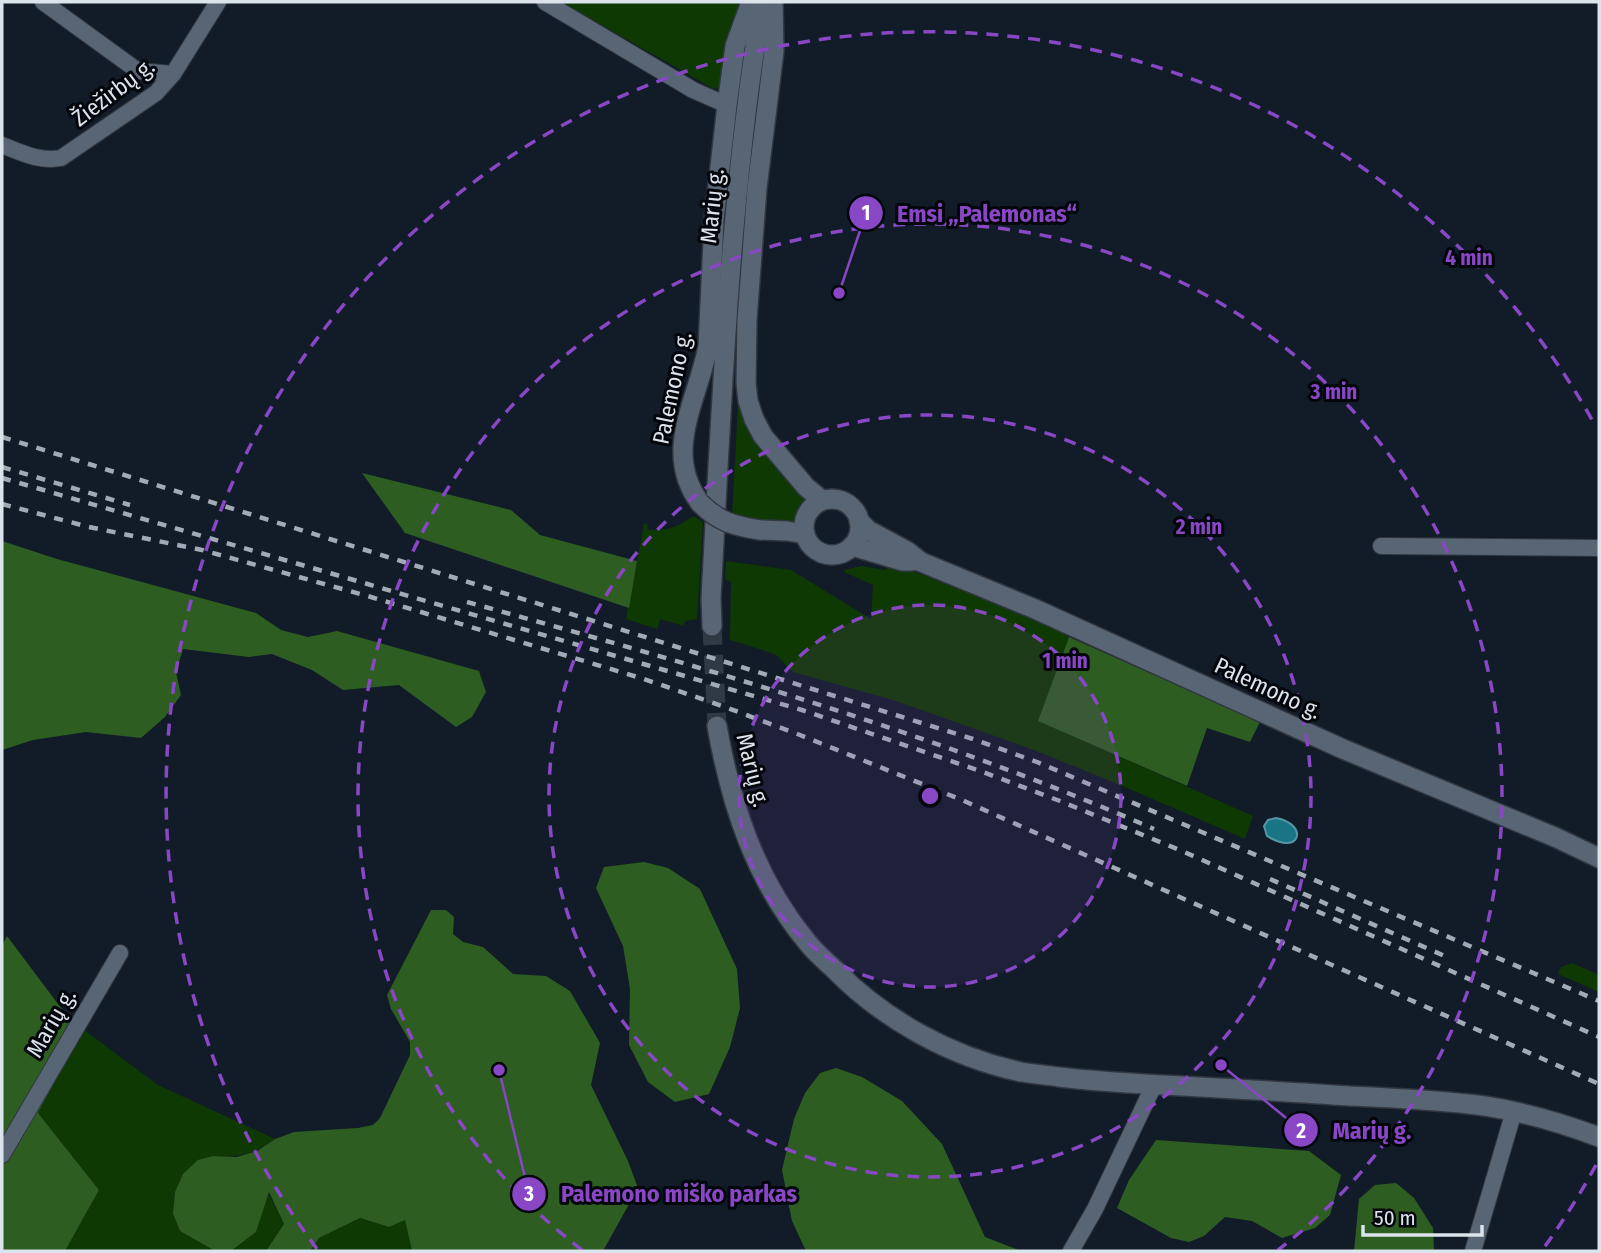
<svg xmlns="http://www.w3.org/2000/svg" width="1601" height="1253" viewBox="0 0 1601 1253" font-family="'Fira Sans Condensed',sans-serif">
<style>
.green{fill:#0e3902}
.forest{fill:#2d5d21}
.water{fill:#197585;stroke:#5396a4;stroke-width:2}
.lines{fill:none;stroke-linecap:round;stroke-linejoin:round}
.tertiary-tunnel{stroke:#2f3a45;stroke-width:19;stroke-dasharray:19 10;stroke-linecap:butt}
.minor-casing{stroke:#313741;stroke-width:18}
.tertiary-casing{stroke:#313741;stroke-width:22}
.minor{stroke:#586575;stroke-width:16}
.tertiary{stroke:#586575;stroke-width:19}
.rail{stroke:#a2abb5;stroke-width:4.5;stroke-dasharray:9 9;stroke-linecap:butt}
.tertiary-bridge-casing{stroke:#313741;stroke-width:22;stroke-linecap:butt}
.tertiary-bridge{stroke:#586575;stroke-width:19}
.ring{fill:none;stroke:#8947c6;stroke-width:3.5;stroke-dasharray:12 9}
.labels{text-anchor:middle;stroke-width:6;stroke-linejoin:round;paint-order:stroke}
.street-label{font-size:23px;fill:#dbe3ec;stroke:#03060b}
.centre{fill:#8947c6;stroke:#03060b;stroke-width:3.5}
.ring-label{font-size:21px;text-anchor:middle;font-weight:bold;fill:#8947c6;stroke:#03060b;stroke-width:6;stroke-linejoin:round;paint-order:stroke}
.leader{fill:none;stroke:#8947c6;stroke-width:2.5}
.callout-dot{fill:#8947c6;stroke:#03060b;stroke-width:2.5}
.mark-label{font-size:21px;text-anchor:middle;font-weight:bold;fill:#fff}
.callout-label{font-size:24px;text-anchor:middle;font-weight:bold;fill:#8947c6;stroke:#03060b;stroke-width:6;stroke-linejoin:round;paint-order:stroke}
</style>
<rect width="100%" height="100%" fill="#111c28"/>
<g class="green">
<path d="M561 2H739L724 86 714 89Z"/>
<path d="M739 384 809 499 801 507 796 524 764 523 732 517Z"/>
<path d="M694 516 703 522 697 619 685 621 684 626 660 619 657 629 626 619 644 524H647L648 530 668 529 679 525Z"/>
<path d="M726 561 791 570 871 619 873 585 844 572 845 570 861 566 886 570 889 563 937 580 1058 630 1069 637 1039 721 1253 816 1245 839 1118 784 1034 750 893 700 793 672 775 654 730 640 731 582 725 579Z"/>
<path d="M1572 963 1599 975V992L1558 974 1561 967Z"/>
<path d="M83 1029 158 1085 275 1139C251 1155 242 1157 213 1156L175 1192 173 1214 180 1231 215 1251H65L99 1190 38 1113Z"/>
<path d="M268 1192 284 1224 266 1251H231L256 1232Z"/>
<path d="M360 1218 389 1227 405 1219 412 1251H310L319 1238Z"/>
</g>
<g class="forest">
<path d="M362 473 511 510 540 535 637 561 629 608 405 533Z"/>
<path d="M2 541 57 559 256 613 281 630 308 637 337 631 479 671 486 692 472 717 456 727 399 685 343 690 312 670 272 654 249 657 183 649 176 672 181 695 165 717 141 738 86 732 33 740 2 750Z"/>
<path d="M1069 637 1260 722 1250 742 1207 728 1187 786 1038 721Z"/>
<path d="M644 862 668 868 700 889 737 969 740 1008 730 1047 709 1094 675 1102 648 1082 629 1045 630 989 623 946 596 888 604 867Z"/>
<path d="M431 910H446L454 917 453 934 463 942 483 947 513 974 546 976 570 991 600 1043 591 1085 628 1161 638 1188 603 1251H412L405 1220 389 1227 360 1218 319 1238 310 1251H266L284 1224 269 1192 256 1232 231 1251H215L180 1231 173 1214 175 1192 183 1174 198 1160 213 1156 237 1157 257 1151 275 1139 294 1132 358 1128 373 1125 380 1118 410 1055V1042L391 1009 387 995Z"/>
<path d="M7 936 70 1020 83 1029 38 1113 99 1190 65 1251H2V946Z"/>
<path d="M836 1068 862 1077 902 1101 942 1144 985 1237 1021 1251H806L792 1221 782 1170 794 1119 805 1093 820 1073Z"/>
<path d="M1156 1140 1309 1151 1341 1175 1330 1215 1315 1228 1282 1238 1252 1221 1225 1217 1204 1236 1189 1242 1171 1238 1117 1208 1129 1180Z"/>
<path d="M1396 1183 1414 1198 1433 1228 1434 1251H1354L1359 1199 1375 1185Z"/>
</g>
<path class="water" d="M1276 818C1309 824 1301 857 1267 836L1264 826 1268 820Z"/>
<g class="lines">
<path class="tertiary-tunnel" d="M712 626 717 726"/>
<defs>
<g id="minor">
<path d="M43 2 138 71 173 74"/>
<path d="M545 2 693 90 727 105"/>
<path d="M2 145C22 153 40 162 61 158L156 93 173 74 218 2"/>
<path d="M1381 546 1599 548"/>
<path d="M2 1155 120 953"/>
<path d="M1071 1251 1095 1209 1154 1085"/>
<path d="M1473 1251 1514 1111"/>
</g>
<g id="tertiary">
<path d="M773 2 774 51 757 188 747 320 746 383 748 401 754 419 763 436 806 487 822 500"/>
<circle cx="832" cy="527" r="28"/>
<path d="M700 503C662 452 698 400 708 346L714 220 727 105 735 46 751 2"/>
<path d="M859 521 868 530 907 551 921 562 1035 609 1343 749 1557 838 1599 858"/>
<path d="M760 530 787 531 805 534"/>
<path d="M852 546 902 561H912"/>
<path d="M712 626 711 598C722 399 729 199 762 2"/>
<path d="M717 726C731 805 755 879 807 942 815 952 825 961 834 969 884 1020 951 1057 1021 1072 1033 1074 1046 1075 1059 1077 1100 1082 1141 1084 1183 1086 1238 1089 1294 1092 1350 1096 1395 1098 1440 1100 1485 1106 1524 1112 1562 1123 1599 1137"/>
</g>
</defs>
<use href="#minor" class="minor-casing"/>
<use href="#tertiary" class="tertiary-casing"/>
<use href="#minor" class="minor"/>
<use href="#tertiary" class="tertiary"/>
<g class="rail">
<path d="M2 437 973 739 1037 762 1599 1001"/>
<path d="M2 467 130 505"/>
<path d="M2 478 802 710 983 772 1060 801 1182 851 1599 1037"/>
<path d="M2 504 89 527 202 550 371 597 644 679 725 707 800 735 962 800 1599 1084"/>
<path d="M467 602C699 666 932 732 1154 829"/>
<path d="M1270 879 1449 958"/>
</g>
<defs>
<path id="tertiary-bridge" d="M700 503C719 522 734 526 760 530"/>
</defs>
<use href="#tertiary-bridge" class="tertiary-bridge-casing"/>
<use href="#tertiary-bridge" class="tertiary-bridge"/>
</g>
<circle cx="930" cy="796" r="191" fill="#8947c6" fill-opacity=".12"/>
<g class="ring">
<circle cx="930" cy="796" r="191"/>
<circle cx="930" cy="796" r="381"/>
<path d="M582 1250A572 572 0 1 1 1278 1250"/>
<path d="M1596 1165A762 762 0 0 1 1543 1249M317 1249A762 762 0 1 1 1596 427"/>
</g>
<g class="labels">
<g class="street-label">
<text transform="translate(113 92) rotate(-37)" y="8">Žiežirbų g.</text>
<text transform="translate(712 206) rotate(-84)" y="8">Marių g.</text>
<text transform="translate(672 388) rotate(-78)" y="8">Palemono g.</text>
<text transform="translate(1268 688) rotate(25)" y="8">Palemono g.</text>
<text transform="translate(753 770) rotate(76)" y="8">Marių g.</text>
<text transform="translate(51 1023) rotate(-60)" y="8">Marių g.</text>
</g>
</g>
<circle cx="930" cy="796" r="10" class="centre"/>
<g class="ring-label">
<text x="1469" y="265">4 min</text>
<text x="1334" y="399">3 min</text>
<text x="1199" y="534">2 min</text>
<text x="1065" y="668">1 min</text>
</g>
<path class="leader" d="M839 293L866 213M1221 1065L1301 1130M499 1070L529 1194"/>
<g class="callout-dot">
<circle cx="839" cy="293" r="7"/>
<circle cx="1221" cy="1065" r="7"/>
<circle cx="499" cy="1070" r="7"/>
<circle cx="866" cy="213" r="18"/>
<circle cx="1301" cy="1130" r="18"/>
<circle cx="529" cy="1194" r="18"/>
</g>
<g class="mark-label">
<text x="866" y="220">1</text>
<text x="1301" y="1138">2</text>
<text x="529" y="1201">3</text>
</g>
<g class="callout-label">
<text x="987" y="222">Emsi „Palemonas“</text>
<text x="1372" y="1139">Marių g.</text>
<text x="679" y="1202">Palemono miško parkas</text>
</g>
<rect width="1601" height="1253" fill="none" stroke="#dbe3ec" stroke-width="7"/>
<path d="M1363 1225v10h119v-10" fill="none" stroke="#dbe3ec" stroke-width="3.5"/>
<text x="1374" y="1225" font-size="21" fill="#dbe3ec" stroke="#03060b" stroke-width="5" paint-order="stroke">50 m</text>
</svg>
